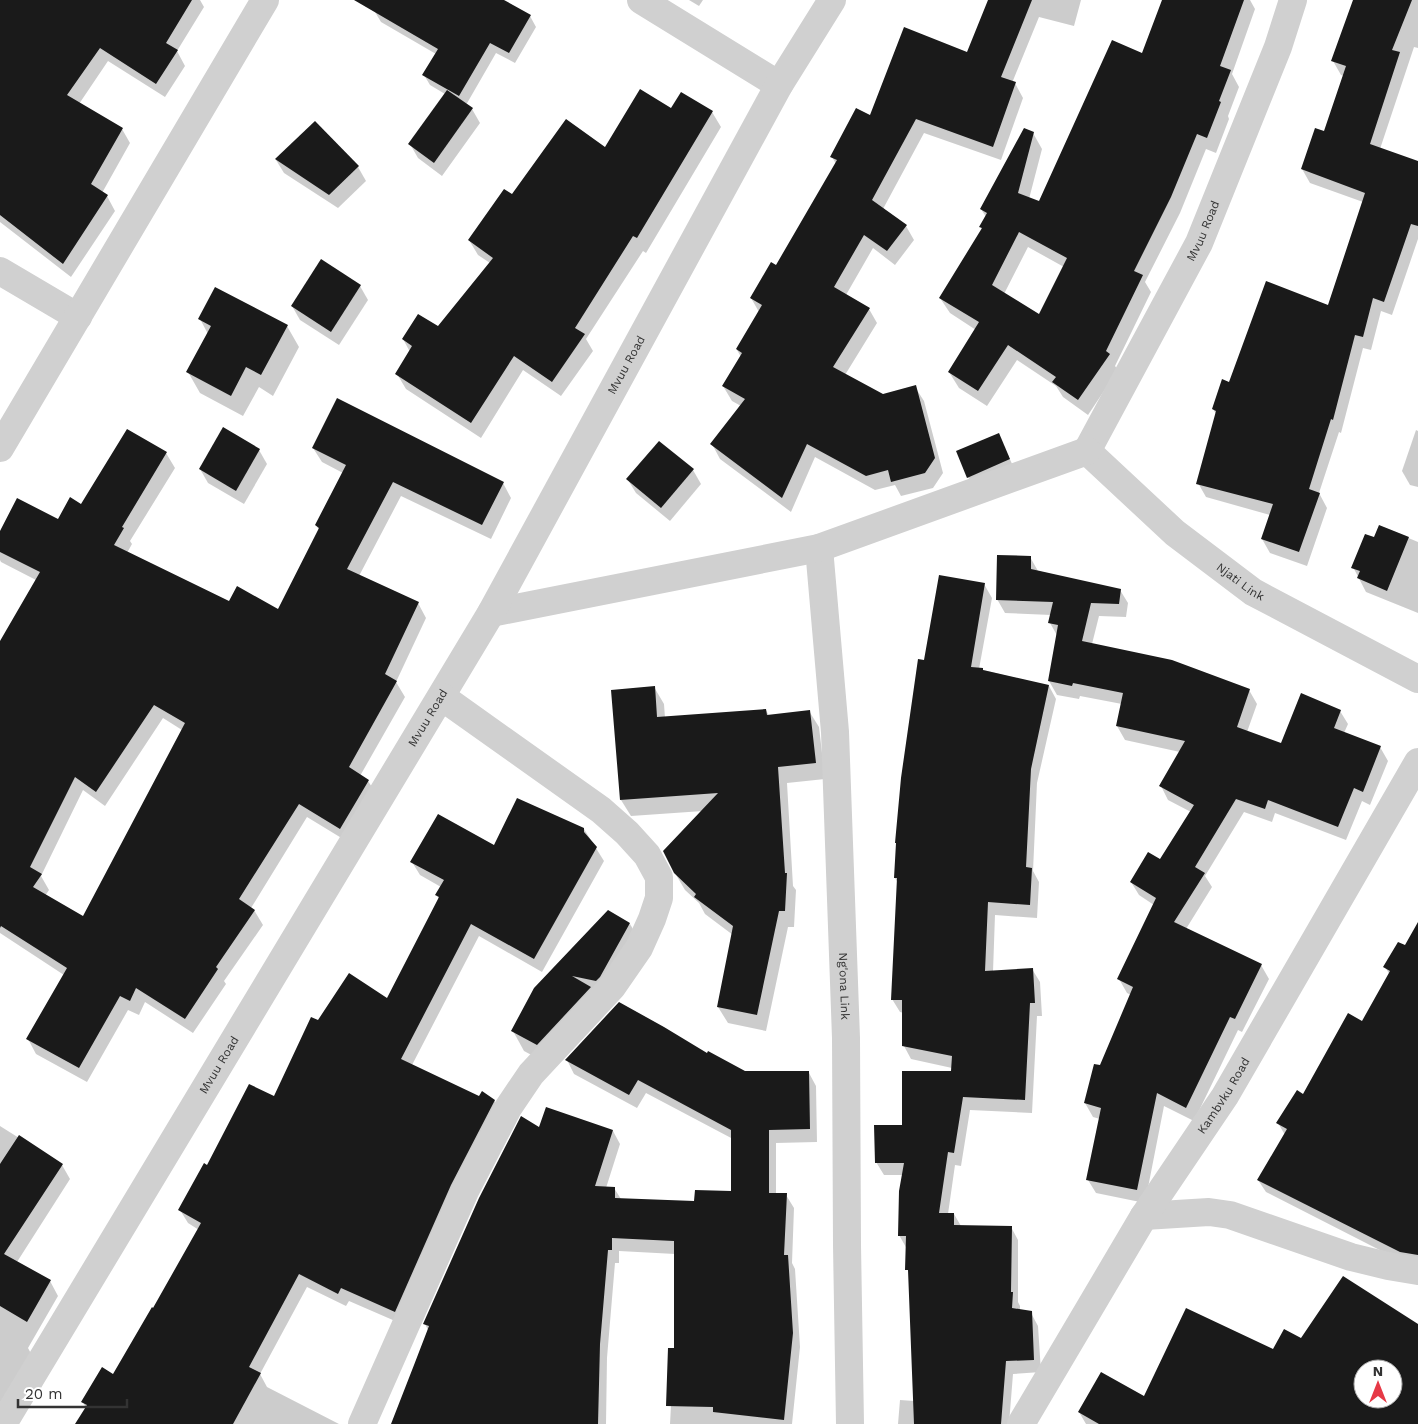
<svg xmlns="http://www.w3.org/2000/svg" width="1418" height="1424" viewBox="0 0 1418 1424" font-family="'Work Sans',sans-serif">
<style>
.shadow{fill:#0003;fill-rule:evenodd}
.building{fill:#1a1a1a;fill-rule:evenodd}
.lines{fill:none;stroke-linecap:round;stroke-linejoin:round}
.minor{stroke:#d0d0d0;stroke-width:28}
.labels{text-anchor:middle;stroke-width:5;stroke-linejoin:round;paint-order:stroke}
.street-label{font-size:12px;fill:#333;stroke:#fff}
</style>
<rect width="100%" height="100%" fill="#fff"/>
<g class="shadow">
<path d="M0 0H200L204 7 177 51 185 66 165 97 108 61 79 104 122 129 130 143 102 193 107 196 115 211 71 277 0 222Z"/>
<path d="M382 0H456L530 16 536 27 515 63 496 53 466 105 472 109 480 123 442 176 418 158 410 144 445 94 430 85 424 75 436 54 381 22 375 12Z"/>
<path d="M689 0H703L699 6Z"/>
<path d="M989 0H1081L1074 26 1039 17 1012 83H1015L1023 98 1001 160 924 133 883 209 906 226 914 240 895 265 873 248 846 295 869 309 877 323 845 375 883 395 915 387 924 401 943 473 933 488 901 496 895 485 875 490 815 457 791 512 720 459 712 444 741 406 732 401 723 386 741 357 737 350 759 312 751 298 776 266 836 164 832 157 870 117 968 54Z"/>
<path d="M1163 0H1250L1255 9 1232 74 1239 87 1228 116 1229 119 1216 153 1206 149 1180 213 1145 282 1151 292 1115 366 1118 370 1088 415 1063 397 1056 386 1017 360 987 406 959 388 949 372 976 330 950 313 940 298 982 230 981 227 986 217 981 209 1033 133 1042 149 1029 199 1040 202 1143 55ZM1028 247 1064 267 1040 316 1004 294Z"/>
<path d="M1358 0H1418V48L1414 47 1380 149 1418 162V239L1392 315 1381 311 1371 350 1363 348 1341 433 1339 432 1319 493 1327 508 1307 566 1270 553 1262 539 1270 515 1206 497 1198 483 1216 414 1213 409 1230 383 1328 306 1363 202 1310 183 1302 169 1325 132 1344 76 1341 75 1333 61Z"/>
<path d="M671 110 712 112 721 127 646 253 643 251 586 339 593 351 561 396 523 370 481 438 406 389 397 374 410 352 403 339 438 328 490 263 478 255 469 240 512 196 605 149Z"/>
<path d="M315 123 358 167 366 181 338 208 284 173 276 160Z"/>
<path d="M360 286 368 300 339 345 300 320 292 306Z"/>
<path d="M200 319 287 326 299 347 273 396 259 387 243 416 200 393 188 372 208 334Z"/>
<path d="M128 430 166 453 175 468 130 541 132 544 127 553 229 602 278 610 319 530 316 525 343 473 322 462 313 448 503 483 511 498 491 539 401 496 359 576 418 603 426 618 396 682 405 697 360 776 368 781 377 795 348 842 307 817 251 908 254 910 263 925 224 981 226 984 193 1033 145 1002 139 1015 128 1010 87 1082 36 1054 28 1039 64 975 0 933V643L36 580 1 562 0 560V534L58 520 82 506ZM163 718 182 730 83 918 45 896 49 890 41 876 83 790 105 806Z"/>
<path d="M1416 430 1418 431V487L1410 485 1402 471Z"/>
<path d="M1002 442 1013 466 972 484 968 477Z"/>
<path d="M259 450 267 464 244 504 208 483 200 469Z"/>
<path d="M693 470 701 484 670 521 636 493 628 480Z"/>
<path d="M1380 526 1418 542V613L1366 592 1353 567 1375 539Z"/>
<path d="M1030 557 1038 571 1120 590 1128 603 1126 617 1099 616 1092 644 1249 690 1257 704 1247 732 1282 745 1340 711 1348 724 1344 733 1380 747 1388 761 1370 805 1362 801 1346 840 1275 813 1272 822 1244 812 1205 876 1212 887 1186 929 1261 965 1269 979 1242 1032 1238 1030 1194 1121 1164 1106 1145 1203 1096 1193 1088 1180 1100 1119 1093 1117 1085 1103 1131 995 1127 993 1119 979 1154 905 1139 895 1131 882 1161 861 1191 812 1168 800 1161 786 1180 752 1125 740 1117 726 1122 704 1080 696 1079 699 1057 695 1049 681 1058 637 1050 623 1051 615 1005 613 997 599Z"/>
<path d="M984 584 992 598 979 669 1049 686 1056 699 1037 783 1033 871 1039 882 1037 918 995 915 993 972 1032 969 1040 982 1042 1016H1037L1032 1113 970 1110 961 1166 955 1165 948 1214H954L961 1226 1011 1227 1018 1240V1302L1020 1306V1311L1031 1313 1038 1326 1041 1372 1013 1374 1009 1424H898L900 1400 914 1401 910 1274 907 1269V1249L899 1235 903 1175H884L876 1162 952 1073V1068L911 1059 904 1046V1013L900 1012 892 999 898 883 895 878 925 662Z"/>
<path d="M654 687 664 704 665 718 766 710 769 716 809 711 819 727 825 779 787 783 793 886 796 890 794 927H788L766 1031 728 1023 718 1007 733 935 705 914 699 903 685 890 675 873 703 811 631 816 621 800Z"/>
<path d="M584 829 604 861 542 972 479 936 412 1065 479 1097 494 1100 502 1114 402 1324 349 1301 346 1306 307 1287 260 1374 267 1387 339 1424H77L86 1408 83 1402 114 1376 154 1310 199 1230 188 1223 180 1210 208 1167 275 1098 319 1022 388 1000 439 900 437 895 441 887 420 875 412 862 495 847Z"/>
<path d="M630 924 641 943 548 1064 524 1051 513 1031 535 989Z"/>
<path d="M1418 954V1266L1409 1265 1266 1192 1258 1180 1285 1135 1278 1123 1303 1095 1363 1022 1390 975 1385 967Z"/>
<path d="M708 1055 744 1073H809L816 1086 817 1142 776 1143V1194L786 1195 794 1208 792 1263 795 1269 800 1347 792 1424H670L674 1349H675V1254L619 1251V1263H615L607 1358 606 1424H392L428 1330 425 1324 540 1129 613 1131 620 1144 606 1188H614L621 1199 696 1202 733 1193V1139L646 1093 637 1108 574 1074 567 1060Z"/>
<path d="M0 1126 62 1165 70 1179 17 1262 50 1281 58 1296 28 1348 36 1363 0 1422Z"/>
<path d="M1418 1325V1424H1086L1079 1412 1144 1398 1301 1340ZM1363 1369H1393V1399H1363Z"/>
</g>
<g class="building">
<path d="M0 0H192L166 43 178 50 156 84 100 48 67 95 123 128 91 184 108 195 63 264 0 215Z"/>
<path d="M354 0H504L531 15 509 53 490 43 459 96 422 75 438 49Z"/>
<path d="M988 0H1032L1001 77 1016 82 993 147 916 119 872 200 907 225 887 251 864 235 834 287 870 308 833 367 883 394 916 385 935 458 925 473 891 482 888 470 866 476 807 444 782 498 710 444 745 399 722 386 742 353 736 349 762 305 750 298 771 262 776 265 837 160 830 157 856 108 870 115 904 27 967 52Z"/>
<path d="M1162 0H1244L1220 66 1231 70 1219 101 1221 102 1207 138 1197 134 1171 197 1134 271 1143 275 1106 351 1110 354 1078 400 1052 382 1056 377 1008 345 978 391 948 372 979 322 939 298 982 228 979 227 987 213 980 209 1024 128 1034 132 1018 193 1039 201 1112 40 1142 53ZM1019 232 1067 258 1039 314 992 285Z"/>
<path d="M1353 0H1412L1392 50 1400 52 1370 144 1418 161V226L1411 224 1384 302 1373 298 1363 337 1355 335 1333 420 1331 419 1309 489 1320 493 1299 552 1261 539 1273 504 1196 484 1216 411 1212 409 1222 379 1229 382 1266 281 1328 305 1365 193 1301 169 1315 128 1324 131 1346 66 1331 61Z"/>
<path d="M640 89 671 108 681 92 713 111 637 238 633 236 575 328 585 334 552 382 514 356 471 423 395 374 412 346 402 339 418 314 438 326 493 258 468 240 504 189 512 194 566 119 605 147Z"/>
<path d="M447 90 473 108 434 163 408 144Z"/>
<path d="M315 121 359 166 329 195 275 159Z"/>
<path d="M321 259 361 285 331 332 291 306Z"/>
<path d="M215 287 288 325 261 375 246 367 231 396 186 372 211 326 198 319Z"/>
<path d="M337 398 504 482 482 525 393 482 347 569 419 602 385 674 397 681 349 767 369 780 340 829 299 804 239 899 255 910 216 967 218 969 185 1019 136 988 130 1001 120 996 79 1068 26 1039 67 968 1 926 0 928V641L40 572 0 552V531L17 498 58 519 70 497 81 504 127 429 167 452 122 527 124 528 114 545 229 601 237 586 278 609 319 528 315 525 346 465 312 448ZM154 705 185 723 83 916 33 887 42 874 30 867 75 777 96 792Z"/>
<path d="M223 427 260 449 236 491 199 469Z"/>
<path d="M999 433 1010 459 967 478 956 451Z"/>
<path d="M659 441 694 469 661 508 626 479Z"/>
<path d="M1379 525 1409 537 1387 591 1357 578 1360 571 1351 568 1365 534 1374 537Z"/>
<path d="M997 555 1031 556V569L1121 589 1119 604 1091 603 1082 641 1172 660 1250 689 1237 727 1281 743 1301 693 1341 710 1334 728 1381 746 1363 792 1354 788 1338 827 1268 800 1265 809 1236 799 1195 867 1205 873 1174 922 1262 964 1235 1019 1230 1017 1186 1108 1157 1093 1137 1190 1086 1180 1101 1108 1084 1103 1094 1064 1100 1065 1133 987 1117 979 1156 898 1130 882 1148 852 1160 859 1194 805 1159 786 1185 741 1116 726 1123 693 1073 683 1072 686 1048 681 1058 625 1048 623 1053 602 996 600Z"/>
<path d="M939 575 985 583 971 667 983 668V670L1049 685 1031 769 1026 867 1032 868 1030 905 988 902 985 971 1033 968 1035 1003H1030L1025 1100 963 1097 954 1153 948 1152 939 1213H954V1225L1012 1226 1011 1292H1013L1012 1308 1032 1311 1034 1360 1006 1361 1001 1424H914L908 1270H905L906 1236H898L899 1191 904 1163H875L874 1125H902V1071H951L952 1056 902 1046V1000H891L897 878H894L896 843H895L901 778 918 659 924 660Z"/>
<path d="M655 686 657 717 766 709 767 715 810 710 816 763 778 767 785 873H787L785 911H779L757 1015 717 1007 733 926 694 897 696 894 674 873 663 851 718 793 620 800 611 690Z"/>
<path d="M517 798 584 828V832L597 847 534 959 471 924 401 1059 479 1096 482 1091 495 1100 451 1185 395 1312 341 1288 338 1294 299 1274 249 1367 261 1373 233 1424H75L87 1405 81 1402 102 1367 113 1374 152 1307 153 1308 201 1223 178 1210 204 1163 207 1165 249 1084 274 1096 311 1017 318 1020 349 973 387 998 439 897 435 895 444 880 410 862 438 814 494 845Z"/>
<path d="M608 910 630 923 600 977 596 981 572 976 591 987 537 1045 511 1031 534 988Z"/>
<path d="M1418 922V1255L1400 1252 1257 1180 1287 1129 1276 1123 1297 1090 1303 1094 1348 1013 1362 1021 1390 971 1383 967 1398 942 1405 945Z"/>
<path d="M619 1002 664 1027 707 1053 708 1051 745 1071H809L810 1129 769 1130V1193H787L784 1255H788L793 1333 784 1420 713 1412V1407L666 1406 668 1348H674V1241L612 1238V1250H608L600 1344 598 1424H391L414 1365 429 1326 423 1324 479 1198 521 1116 539 1127 546 1107 613 1130 595 1186 615 1187V1198L694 1201 695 1190 731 1191V1130L638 1080 629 1095 565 1060Z"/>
<path d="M19 1135 63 1164 4 1254 51 1280 27 1322 0 1306V1164Z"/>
<path d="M1343 1276 1418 1324V1424H1099L1078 1412 1101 1372 1144 1396 1186 1308 1273 1349 1284 1329 1301 1338ZM1363 1369H1393V1399H1363Z"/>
</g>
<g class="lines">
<g class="minor">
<path d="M641 0 779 85"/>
<path d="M0 271 78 317"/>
<path d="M0 448 265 0"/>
<path id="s1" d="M1087 451 1199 243 1278 47 1293 0"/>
<path id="s2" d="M1087 451 1175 533 1253 592 1418 679"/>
<path id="s3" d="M819 548 835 732 846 1038 847 1245 850 1424"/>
<path d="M491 613 819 548 1087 451"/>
<path d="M1144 1216 1209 1212 1230 1215 1351 1257 1388 1266 1418 1271"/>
<path id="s4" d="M3 1424 491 613 779 85 832 0"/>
<path d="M362 1424 465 1191 508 1108 531 1074 612 987 639 948 652 919 659 898V877L647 855 627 833 601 810 442 697"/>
<path id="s5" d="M1021 1424 1144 1216 1225 1096 1418 762"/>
</g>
</g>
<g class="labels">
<g class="street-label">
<text dy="4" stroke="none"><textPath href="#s1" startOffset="249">Mvuu Road</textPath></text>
<text dy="4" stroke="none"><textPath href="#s4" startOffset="1229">Mvuu Road</textPath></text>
<text dy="4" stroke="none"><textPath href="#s2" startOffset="202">Njati Link</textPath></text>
<text dy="4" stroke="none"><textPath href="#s4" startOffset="824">Mvuu Road</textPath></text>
<text dy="4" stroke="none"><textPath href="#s3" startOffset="439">Ng'ona Link</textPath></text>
<text dy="4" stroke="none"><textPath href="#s4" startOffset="419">Mvuu Road</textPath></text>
<text dy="4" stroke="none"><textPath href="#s5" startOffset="386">Kambvku Road</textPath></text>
</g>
</g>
<g transform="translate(1378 1384)"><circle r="24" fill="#ffffff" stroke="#adadad"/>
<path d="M0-4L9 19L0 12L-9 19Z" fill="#e63946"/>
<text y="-8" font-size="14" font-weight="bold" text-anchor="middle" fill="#333333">N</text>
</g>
<path d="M18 1399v8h109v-8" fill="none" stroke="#333333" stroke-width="2.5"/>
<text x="25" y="1399" font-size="15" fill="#333333" stroke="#ffffff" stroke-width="4" paint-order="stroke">20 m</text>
</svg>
